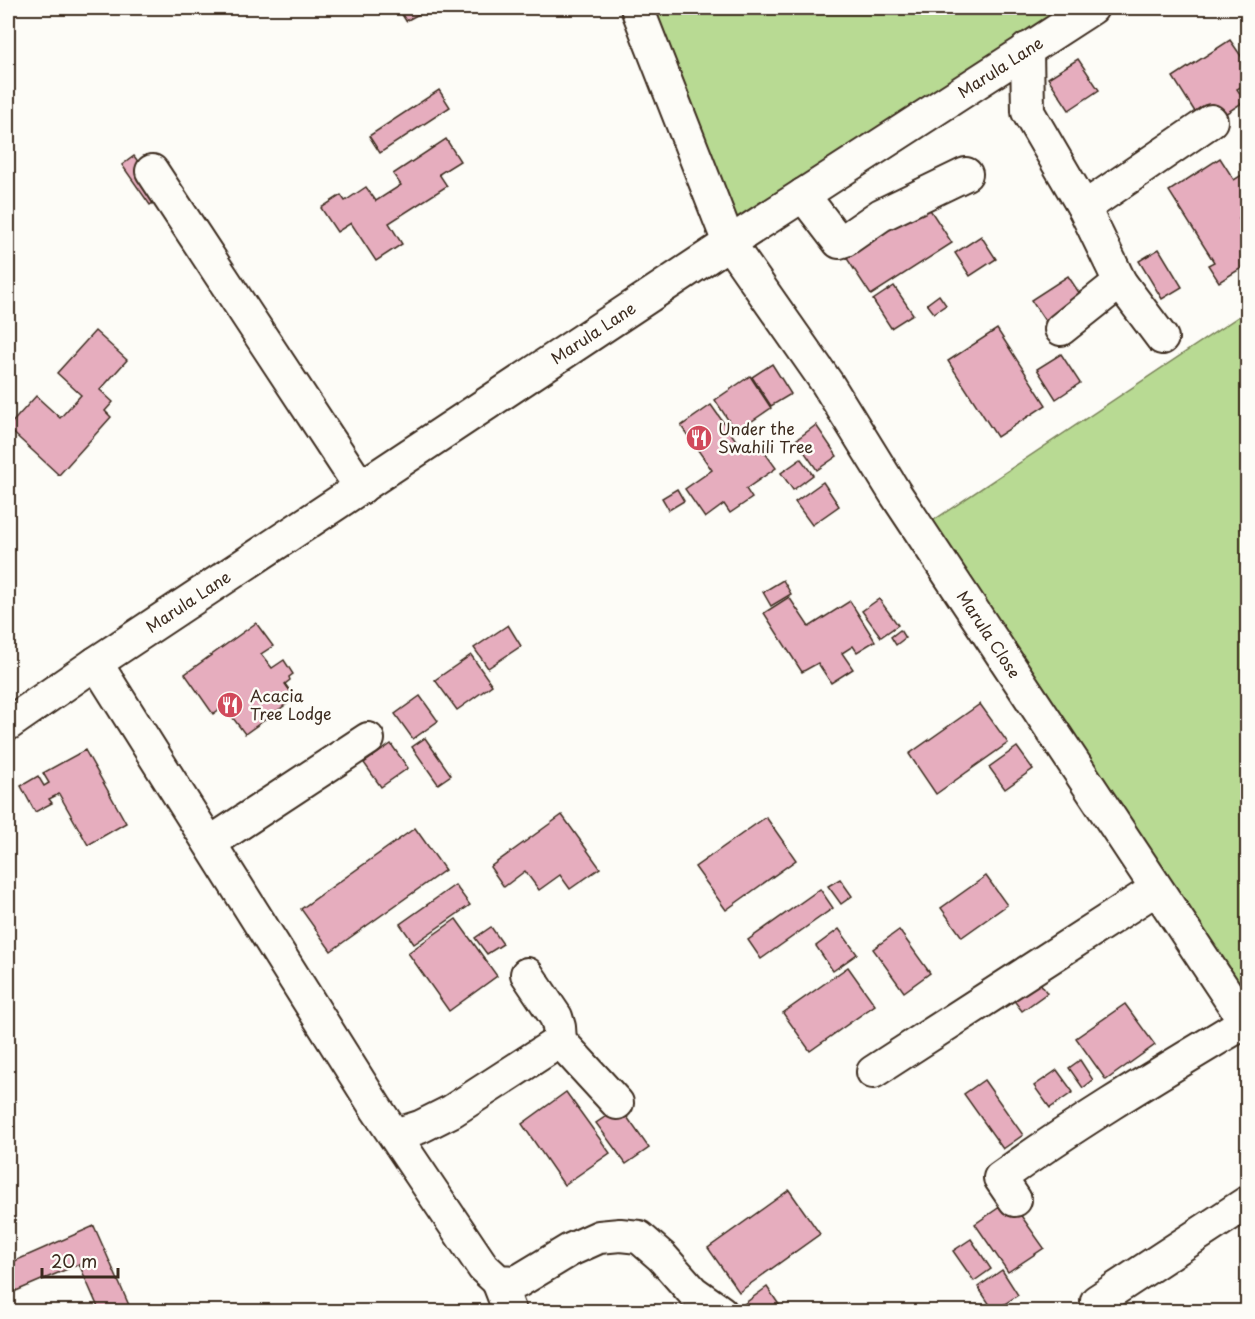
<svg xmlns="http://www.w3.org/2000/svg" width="1255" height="1319" viewBox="0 0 1255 1319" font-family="'Playpen Sans',sans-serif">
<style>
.green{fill:#b8da93;stroke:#7a8258;stroke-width:1.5}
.building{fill:#e6adbe;stroke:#3b2a1e;stroke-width:1.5}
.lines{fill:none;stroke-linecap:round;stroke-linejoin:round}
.minor-casing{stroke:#3b2a1e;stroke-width:36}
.minor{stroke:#fdfcf7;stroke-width:32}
.labels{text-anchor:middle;stroke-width:5;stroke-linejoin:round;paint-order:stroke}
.street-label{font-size:16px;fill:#3b2a1e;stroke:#fdfcf7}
.poi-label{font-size:16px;fill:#3b2a1e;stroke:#fdfcf7;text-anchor:start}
</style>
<rect width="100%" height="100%" fill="#fdfcf7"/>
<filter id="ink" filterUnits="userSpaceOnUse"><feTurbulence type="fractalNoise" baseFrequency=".0167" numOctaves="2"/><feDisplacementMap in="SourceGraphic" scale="12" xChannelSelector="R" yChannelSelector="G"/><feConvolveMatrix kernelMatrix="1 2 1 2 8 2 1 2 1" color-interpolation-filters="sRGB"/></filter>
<g filter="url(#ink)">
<g class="green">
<path d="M632 8H1063L723 229Z"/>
<path d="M1247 311V1007L928 524Z"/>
</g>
<g class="building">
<path d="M398 8H430L406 21Z"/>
<path d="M1230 40 1248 66V83L1237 89 1245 101 1219 118 1197 115 1173 77Z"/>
<path d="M1078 59 1099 90 1069 110 1048 78Z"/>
<path d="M439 90 450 107 380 153 369 136Z"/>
<path d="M446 139 460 161 439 174 447 186 389 223 402 244 376 261 351 223 337 232 321 208 341 195 345 201 366 187 376 201 401 185 393 174Z"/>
<path d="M134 156 163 196 150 205 122 165Z"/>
<path d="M1220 158 1234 180 1248 171V213L1239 219 1248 232V264L1219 282 1208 265 1214 262 1169 191Z"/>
<path d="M925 202 952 243 871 295 844 254Z"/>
<path d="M981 236 996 259 970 276 955 253Z"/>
<path d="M1159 249 1182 287 1162 299 1139 261Z"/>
<path d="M1068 276 1082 297 1045 321 1031 300Z"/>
<path d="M894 286 913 314 891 328 873 300Z"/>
<path d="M939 295 946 305 934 313 927 304Z"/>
<path d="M997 329 1046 405 997 437 948 361Z"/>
<path d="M95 331 127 360 100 390 113 402 105 411 111 417 59 475 8 428V427L36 396 60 418 81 395 57 373Z"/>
<path d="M1061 354 1080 383 1056 399 1037 369Z"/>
<path d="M772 364 791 394 771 406 752 377Z"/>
<path d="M750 376 771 408 736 432 715 400Z"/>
<path d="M711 405 742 449 755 439 776 468 746 489 752 498 730 513 724 504 705 518 685 489 712 470 681 426Z"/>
<path d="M816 425 837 456 817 470 796 440Z"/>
<path d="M801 459 813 475 793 490 781 473Z"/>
<path d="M823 482 839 506 812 525 795 502Z"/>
<path d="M677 489 684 501 669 510 662 498Z"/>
<path d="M783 580 791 594 771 606 763 592Z"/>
<path d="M789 597 809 627 850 601 875 641 857 652 853 646 842 653 853 669 831 683 818 663 802 672 764 613Z"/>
<path d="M879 599 898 625 881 637 862 611Z"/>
<path d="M256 623 273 646 261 654 272 668 284 660 293 674 289 677 290 680 285 684 295 698 245 734 224 706 213 714 185 674Z"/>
<path d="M508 625 521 646 488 668 474 648Z"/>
<path d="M900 630 905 638 896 645 891 637Z"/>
<path d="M471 655 492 685 457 710 435 680Z"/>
<path d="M420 696 438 721 413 739 395 714Z"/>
<path d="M980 704 1008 743 936 794 909 754Z"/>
<path d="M425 738 451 775 438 784 412 747Z"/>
<path d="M391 744 408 768 381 787 364 763Z"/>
<path d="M1017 747 1033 769 1005 789 989 767Z"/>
<path d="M85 750 126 823 88 845 59 794 49 799 52 803 35 812 21 786 38 776 44 786 49 783 43 773Z"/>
<path d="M562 815 600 868 570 889 560 875 539 890 525 871 504 887 490 867Z"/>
<path d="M766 817 796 860 726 910 695 867Z"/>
<path d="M415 828 445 870 331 951 301 909Z"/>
<path d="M986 876 1007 905 962 937 941 908Z"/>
<path d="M840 879 852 896 841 904 828 886Z"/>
<path d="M455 885 470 905 414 944 400 924Z"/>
<path d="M820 889 833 908 761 959 748 940Z"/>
<path d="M456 919 497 976 449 1011 408 953Z"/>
<path d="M491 927 503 944 487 954 475 938Z"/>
<path d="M839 929 857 954 833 971 816 946Z"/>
<path d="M899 930 930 973 904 992 873 949Z"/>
<path d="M848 967 875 1005 810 1051 783 1013Z"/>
<path d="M1038 980 1047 993 1022 1011 1012 998Z"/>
<path d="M1125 1004 1155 1045 1106 1080 1076 1038Z"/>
<path d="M1080 1060 1093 1080 1083 1088 1069 1068Z"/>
<path d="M1057 1070 1073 1092 1050 1108 1034 1086Z"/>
<path d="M984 1080 1023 1135 1003 1149 964 1094Z"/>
<path d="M566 1092 610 1153 564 1185 522 1124Z"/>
<path d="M620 1107 649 1148 626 1164 596 1123Z"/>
<path d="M789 1190 820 1234 739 1292 708 1248Z"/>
<path d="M1010 1200 1044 1248 1008 1272 975 1224Z"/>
<path d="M94 1226 132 1312H100L79 1264 9 1294 17 1312H8V1264Z"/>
<path d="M971 1239 991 1269 974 1281 953 1251Z"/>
<path d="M1002 1270 1018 1295 994 1311 978 1287Z"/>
<path d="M767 1287 784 1312H743L740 1307Z"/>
</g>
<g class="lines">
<defs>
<g id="minor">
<path id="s1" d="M637 8 729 243 827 383 895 493 1248 1026"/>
<path d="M1027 49 1028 112 1084 208 1120 282 1162 338"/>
<path d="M152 171 361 488"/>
<path d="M803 195 839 242 845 240 881 215 966 174"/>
<path d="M1084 208 1211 121"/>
<path d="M1061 329 1120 282"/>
<path d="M96 663 376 1108 483 1267 498 1281 517 1282 570 1250 599 1237 620 1235 639 1237 662 1257 693 1292 721 1312"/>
<path id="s2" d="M8 724 96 663 729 243 1092 8"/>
<path d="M210 843 368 739"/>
<path d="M527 974 556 1017 559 1027 560 1041 617 1103"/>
<path d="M873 1072 1156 889"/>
<path d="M395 1135 420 1127 452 1111 560 1041"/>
<path d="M1015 1200 1000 1178C1079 1121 1162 1072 1245 1022"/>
<path d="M498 1281 510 1312"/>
<path d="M1097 1301 1248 1202"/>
</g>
</defs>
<use href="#minor" class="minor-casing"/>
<use href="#minor" class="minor"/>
</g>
</g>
<defs>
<symbol id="restaurant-disc" viewBox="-11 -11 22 22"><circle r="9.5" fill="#d1495b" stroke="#fdfcf7"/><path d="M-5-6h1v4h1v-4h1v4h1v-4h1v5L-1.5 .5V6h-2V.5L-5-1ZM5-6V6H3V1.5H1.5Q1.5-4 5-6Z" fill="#fff"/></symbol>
</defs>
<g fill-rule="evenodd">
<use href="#restaurant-disc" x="684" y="423" width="30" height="30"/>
<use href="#restaurant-disc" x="215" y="690" width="30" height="30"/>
</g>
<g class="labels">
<g class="street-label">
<text dy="6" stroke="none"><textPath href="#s2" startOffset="1190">Marula Lane</textPath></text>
<text dy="6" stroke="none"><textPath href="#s2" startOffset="704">Marula Lane</textPath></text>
<text dy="6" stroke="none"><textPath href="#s2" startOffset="218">Marula Lane</textPath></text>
<text dy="6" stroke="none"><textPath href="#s1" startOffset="722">Marula Close</textPath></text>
</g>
<g class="poi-label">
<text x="718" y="435">Under the<tspan x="718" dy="18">Swahili Tree</tspan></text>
<text x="250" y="702">Acacia<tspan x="250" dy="18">Tree Lodge</tspan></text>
</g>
</g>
<rect width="1255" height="1319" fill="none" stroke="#fdfcf7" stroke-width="30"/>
<rect x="15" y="15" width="1225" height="1289" fill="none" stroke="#3b2a1e" stroke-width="2" filter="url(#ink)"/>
<path d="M42 1268v9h76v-9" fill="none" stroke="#3b2a1e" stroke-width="3"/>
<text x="51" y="1268" font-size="18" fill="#3b2a1e" stroke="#fdfcf7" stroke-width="4.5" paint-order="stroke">20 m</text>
</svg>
